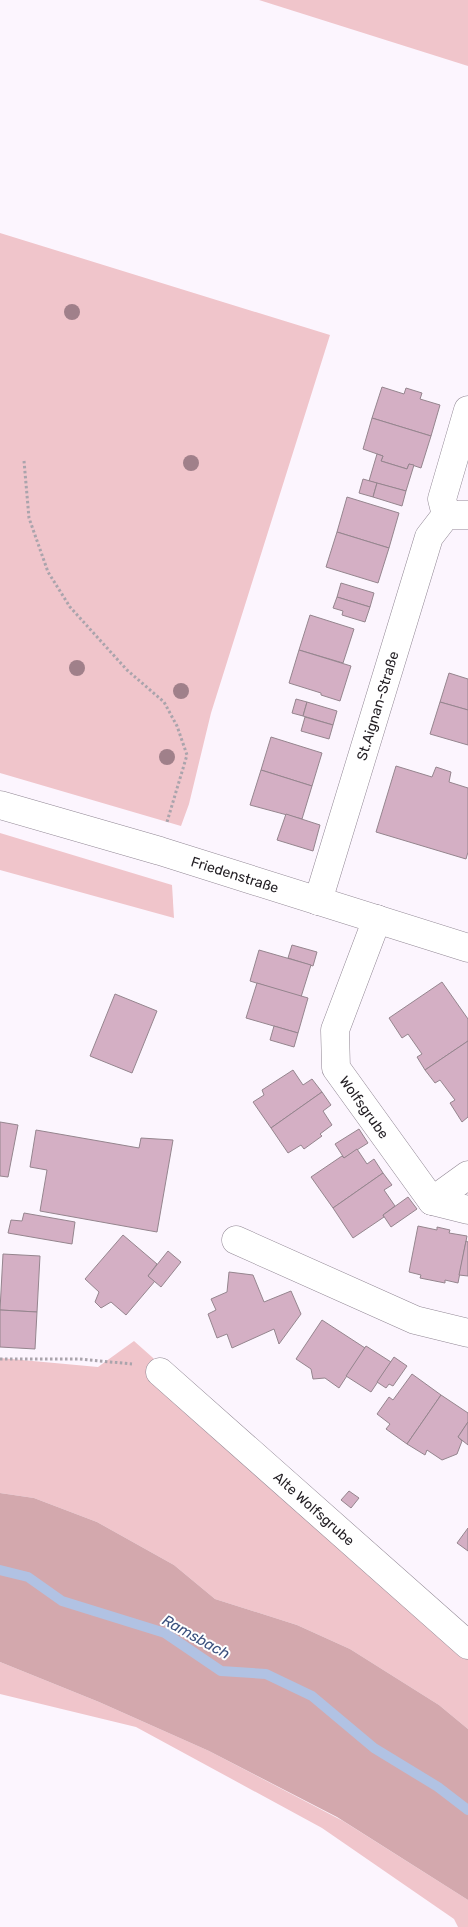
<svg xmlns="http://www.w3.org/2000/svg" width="468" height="1927" viewBox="0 0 468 1927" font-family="Rubik,sans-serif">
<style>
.green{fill:#f0c5cb}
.forest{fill:#d3a8ad}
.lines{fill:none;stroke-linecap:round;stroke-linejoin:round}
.stream{stroke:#b1c2e3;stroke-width:10}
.building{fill:#d4afc4;stroke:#95858e}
.minor-casing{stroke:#918794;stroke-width:29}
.path{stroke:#aaa4ac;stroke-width:3;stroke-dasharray:2.5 2.5;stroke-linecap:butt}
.minor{stroke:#fff;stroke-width:28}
.tree{fill:#a0808a}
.labels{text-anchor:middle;stroke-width:4;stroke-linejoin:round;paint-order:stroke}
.street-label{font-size:14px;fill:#211d22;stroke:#fff}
.water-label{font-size:15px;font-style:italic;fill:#3b517e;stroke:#fff}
</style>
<rect width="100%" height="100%" fill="#fcf5fe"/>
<g class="green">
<path d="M259 0H468V66Z"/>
<path d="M0 233 330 335 211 713 189 804 181 826 0 773Z"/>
<path d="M0 833 172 885 174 918 0 870Z"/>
<path d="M134 1341 468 1638V1729L439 1705 350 1649 297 1625 215 1599 174 1565 97 1522 34 1498 0 1493V1358L98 1367Z"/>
<path d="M0 1662 99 1702 209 1751 343 1821 468 1900V1927H458L454 1919 322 1828 136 1727 0 1694Z"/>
</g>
<path class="forest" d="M0 1493 34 1498 97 1522 174 1565 215 1599 297 1625 350 1649 439 1705 468 1729V1900L337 1817 209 1751 99 1702 0 1662Z"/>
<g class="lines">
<path class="stream" d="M0 1570 28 1577 62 1601 165 1633 221 1671 266 1674 312 1696 374 1748 438 1787 468 1810"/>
</g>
<g class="building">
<path d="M382 387 404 394 406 388 422 393 420 399 440 405 431 436 372 418Z"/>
<path d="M372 418 431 436 421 468 409 464 407 469 381 461 383 456 363 449Z"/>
<path d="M377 454 383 456 381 461 407 469 409 464 414 465 406 491 369 481Z"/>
<path d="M363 479 377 483 373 497 359 493Z"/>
<path d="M377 483 406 491 402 506 373 497Z"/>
<path d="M347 497 399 513 389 548 337 532Z"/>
<path d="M337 532 389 548 378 583 326 567Z"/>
<path d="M341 583 374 593 370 607 337 597Z"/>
<path d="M337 597 370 607 365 622 342 615 343 611 333 608Z"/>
<path d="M310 615 354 629 343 663 299 650Z"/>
<path d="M299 650 351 666 340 701 321 695V693L289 683Z"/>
<path d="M449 673 468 679V710L440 702Z"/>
<path d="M296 699 307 702 303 716 292 713Z"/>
<path d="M307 702 337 711 333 725 303 716Z"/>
<path d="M440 702 468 710V745L430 734Z"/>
<path d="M305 717 333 725 329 739 301 731Z"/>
<path d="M271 737 322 753 312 786 261 770Z"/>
<path d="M396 766 432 777 436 767 451 772 449 782 468 788V852L466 859 376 832Z"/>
<path d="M261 770 312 786 302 819 250 805Z"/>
<path d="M286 814 320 825 313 851 277 840Z"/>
<path d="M292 945 317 952 313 966 288 958Z"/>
<path d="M259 950 311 965 301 997 250 981Z"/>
<path d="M442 982 468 1019V1041L425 1070 417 1057 422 1054 408 1034 402 1038 389 1018Z"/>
<path d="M257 983 308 998 298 1033 246 1018Z"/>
<path d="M115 994 157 1011 132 1073 90 1056Z"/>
<path d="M274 1026 298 1033 294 1047 270 1040Z"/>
<path d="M468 1041V1117L462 1122 450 1103 455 1100 440 1080 435 1083 425 1070Z"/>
<path d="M293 1070 303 1085 312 1079 322 1092 271 1128 253 1102 264 1095 262 1090Z"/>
<path d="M322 1092 331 1105 323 1111 332 1125 320 1134 322 1136 304 1149 301 1145 288 1153 271 1128Z"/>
<path d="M0 1122 18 1125 8 1177 0 1176Z"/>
<path d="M359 1129 368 1143 344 1158 335 1144Z"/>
<path d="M36 1130 139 1148 141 1138 173 1140 157 1232 40 1211 47 1170 30 1167Z"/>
<path d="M357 1149 367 1164 374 1159 383 1173 333 1208 311 1177 342 1156 344 1158Z"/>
<path d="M383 1173 392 1185 384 1190 395 1206 383 1215 384 1217 353 1238 333 1208Z"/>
<path d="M408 1197 417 1209 391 1227 383 1215Z"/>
<path d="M24 1213 75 1222 72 1244 8 1233 11 1220 22 1221Z"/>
<path d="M418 1226 437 1230V1227L450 1230 449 1233 467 1236 458 1283 445 1280V1283L420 1278 421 1275 409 1272Z"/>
<path d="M123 1235 157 1264 148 1276 155 1281 126 1315 111 1302 101 1308 95 1302 99 1292 85 1279Z"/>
<path d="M466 1241 468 1242V1276L459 1275Z"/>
<path d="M168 1251 181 1262 161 1287 148 1276Z"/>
<path d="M3 1254 40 1256 37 1312 0 1310Z"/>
<path d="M229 1272 253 1275 264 1302 291 1291 301 1314 279 1344 274 1329 232 1348 227 1334 217 1338 208 1314 216 1310 211 1299 227 1292Z"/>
<path d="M0 1310 37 1312 35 1349 0 1347Z"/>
<path d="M322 1320 365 1348 339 1388 325 1378 313 1379 311 1369 296 1359Z"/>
<path d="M366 1346 391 1362 371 1392 346 1376Z"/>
<path d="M394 1357 407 1366 393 1386 389 1384 386 1388 377 1382Z"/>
<path d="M412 1374 441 1395 407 1444 386 1429 390 1424 377 1414 389 1397 393 1400Z"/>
<path d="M441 1395 468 1413V1422L458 1437 462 1441 457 1454 442 1460 427 1450 425 1455 407 1444Z"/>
<path d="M468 1422V1445L458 1437Z"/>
<path d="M349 1491 359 1498 351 1508 341 1500Z"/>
<path d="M468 1528V1551L457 1543Z"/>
</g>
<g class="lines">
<defs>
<g id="minor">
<path d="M446 515 442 499 468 410"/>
<path id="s1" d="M0 805 160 851 468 948"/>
<path id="s2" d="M318 901 429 537 446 515H468"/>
<path id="s3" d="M377 919 335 1030 336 1068 432 1201 468 1210"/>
<path d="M432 1201 468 1175"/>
<path d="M236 1240 415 1320 468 1333"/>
<path id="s4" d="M160 1372 468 1645"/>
</g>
</defs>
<use href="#minor" class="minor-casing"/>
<g class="path">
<path d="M24 461 29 518 48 572 70 607 127 670 164 702 177 726 187 755 167 822"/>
<path d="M0 1359H79L132 1364"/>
</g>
<use href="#minor" class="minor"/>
</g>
<g class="tree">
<circle cx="72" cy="312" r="8"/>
<circle cx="191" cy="463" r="8"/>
<circle cx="77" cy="668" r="8"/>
<circle cx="181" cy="691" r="8"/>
<circle cx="167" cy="757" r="8"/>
</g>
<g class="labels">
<g class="street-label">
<text dy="5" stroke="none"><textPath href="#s2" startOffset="204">St.Aignan-Straße</textPath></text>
<text dy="5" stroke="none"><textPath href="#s1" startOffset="245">Friedenstraße</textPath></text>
<text dy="5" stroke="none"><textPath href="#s3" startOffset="205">Wolfsgrube</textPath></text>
<text dy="5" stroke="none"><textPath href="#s4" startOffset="206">Alte Wolfsgrube</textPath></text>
</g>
<g class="water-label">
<text transform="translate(196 1637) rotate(29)" y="5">Ramsbach</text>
</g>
</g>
</svg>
